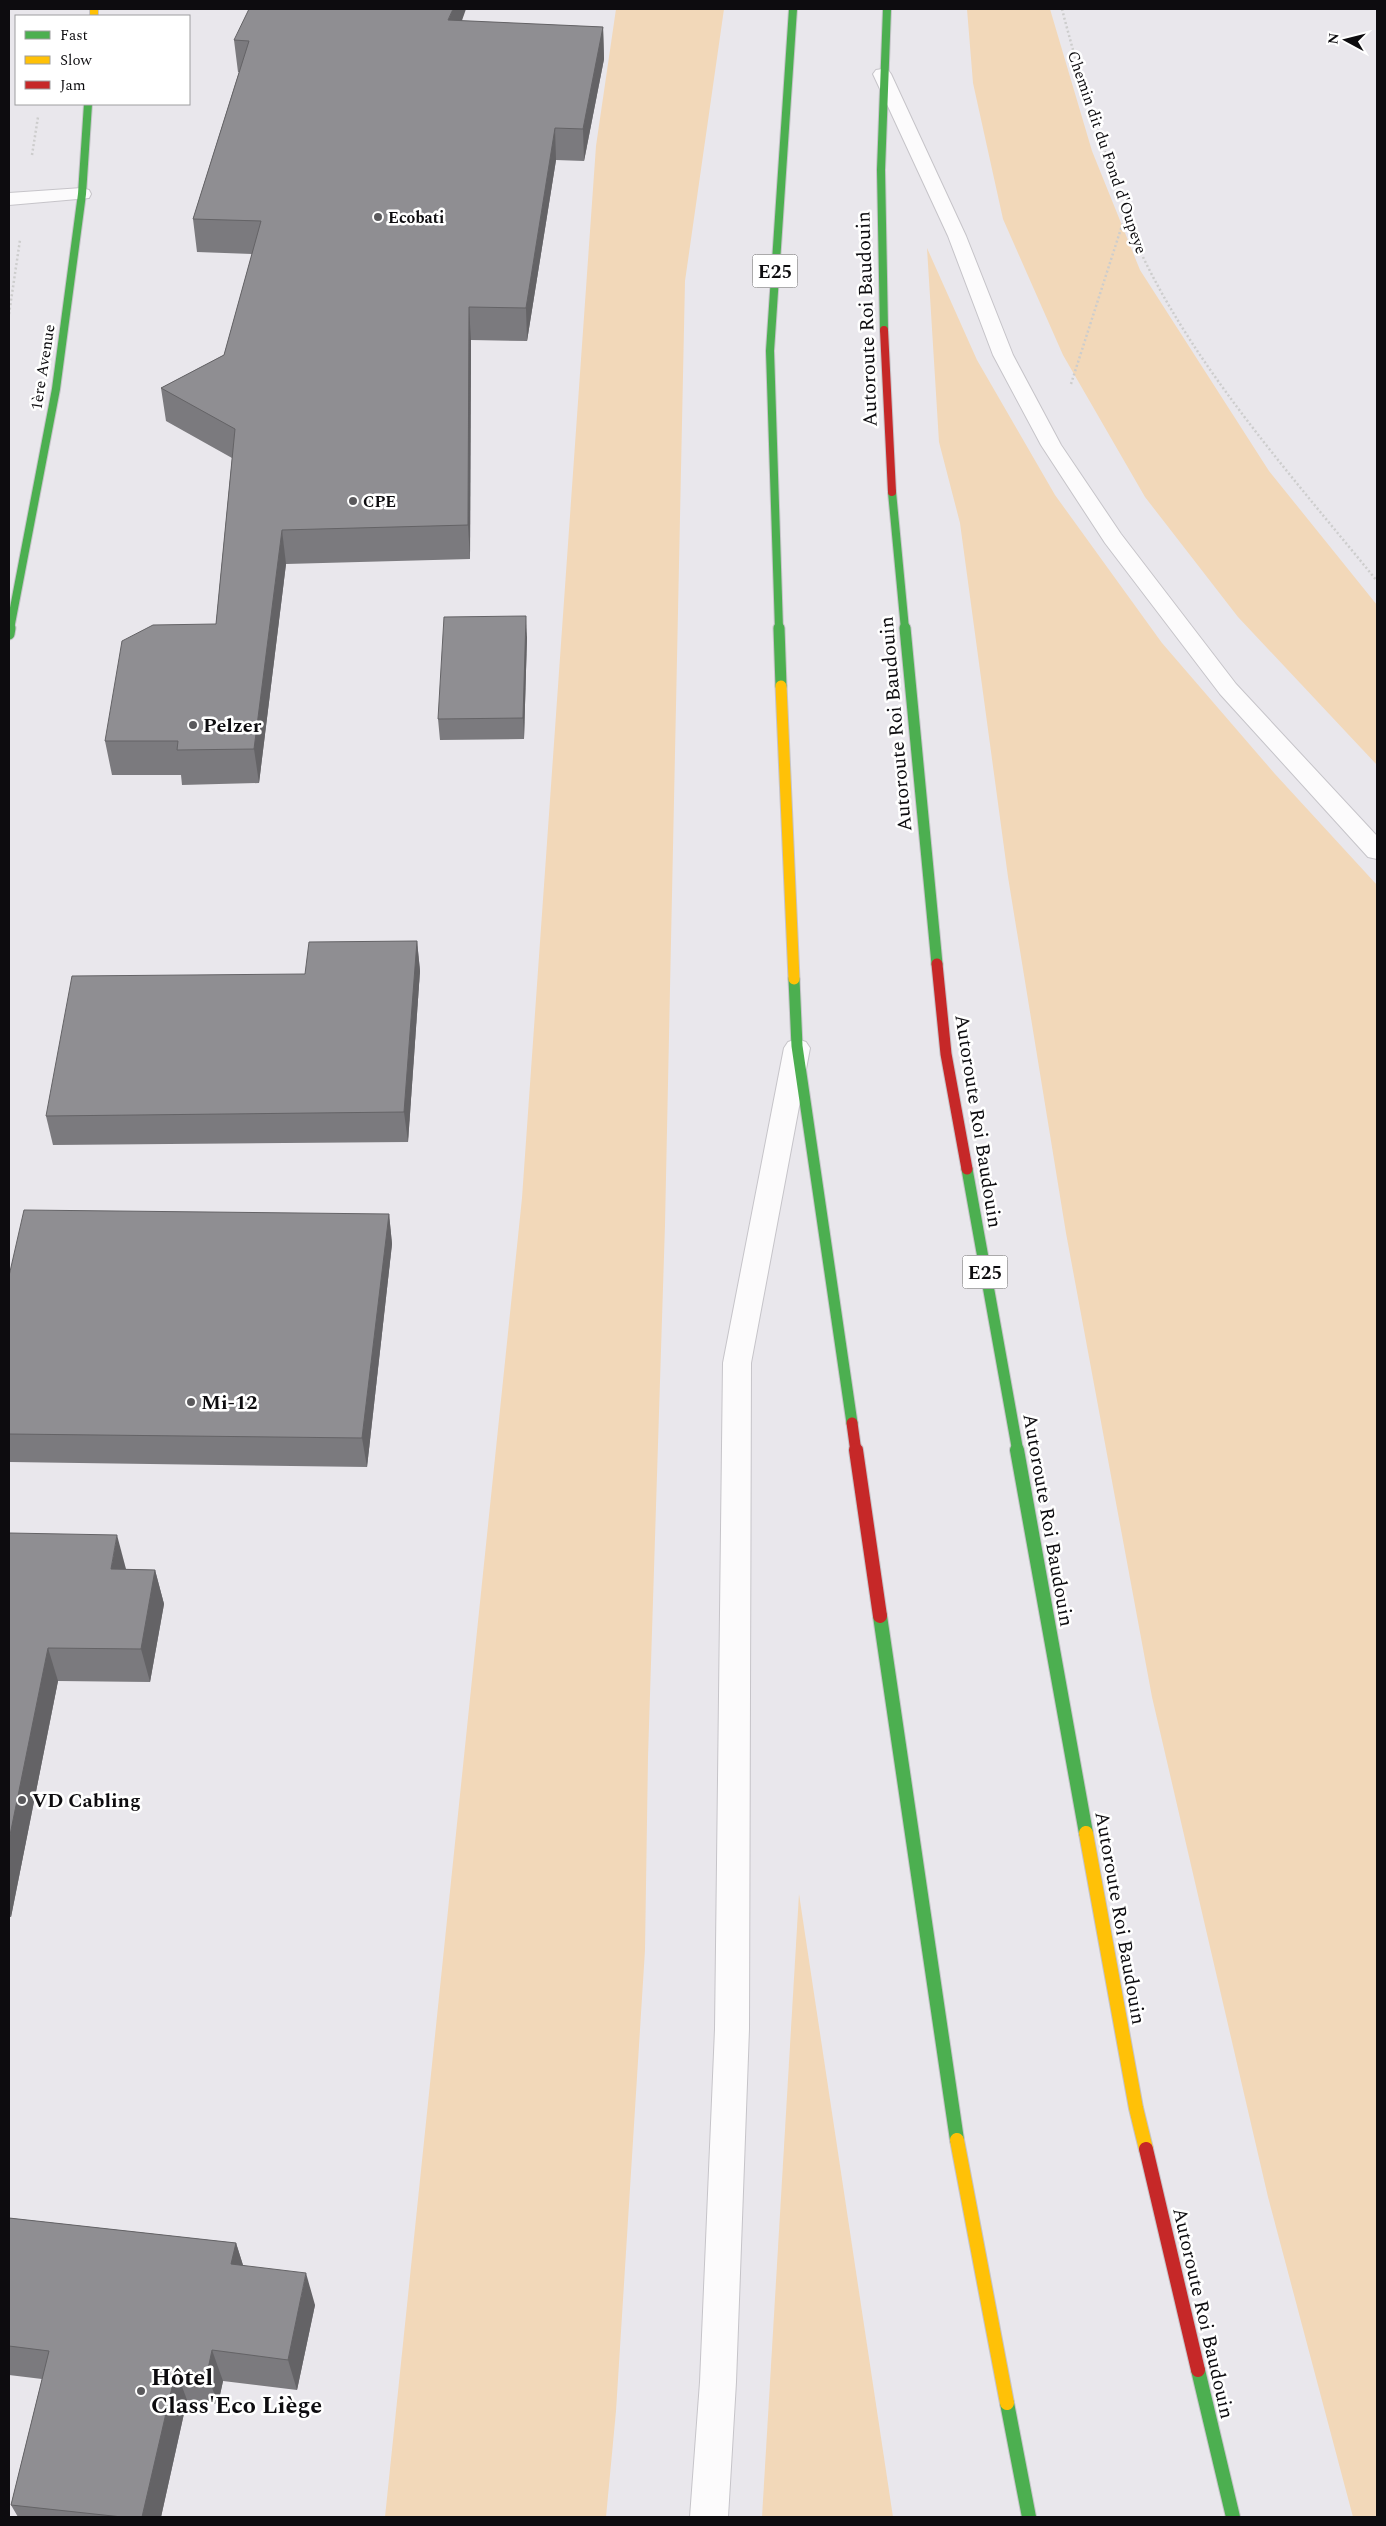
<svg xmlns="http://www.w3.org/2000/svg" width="1386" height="2526" viewBox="0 0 1386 2526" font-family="Spectral,serif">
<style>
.green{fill:#f2d8b9}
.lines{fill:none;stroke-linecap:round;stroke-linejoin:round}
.lane-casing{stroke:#c6c4c9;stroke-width:2}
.fast-far2-casing{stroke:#c6c4c9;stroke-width:10}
.fast-far1-casing{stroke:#c6c4c9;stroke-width:13}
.fast-casing{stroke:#c6c4c9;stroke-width:16}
.slow-far2-casing{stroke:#c6c4c9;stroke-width:10}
.slow-far1-casing{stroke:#c6c4c9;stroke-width:13}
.slow-casing{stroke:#c6c4c9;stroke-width:16}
.jam-far2-casing{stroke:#c6c4c9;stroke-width:10}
.jam-far1-casing{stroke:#c6c4c9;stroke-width:13}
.jam-casing{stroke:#c6c4c9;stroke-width:16}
.path{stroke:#cdcdcd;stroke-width:2.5;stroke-dasharray:2 2.5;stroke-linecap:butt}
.lane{fill:#fcfbfc;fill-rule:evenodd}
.fast-far2{stroke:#4caf50;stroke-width:8}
.fast-far1{stroke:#4caf50;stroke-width:11}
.fast{stroke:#4caf50;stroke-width:14}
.slow-far2{stroke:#ffc107;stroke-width:8}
.slow-far1{stroke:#ffc107;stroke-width:11}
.slow{stroke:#ffc107;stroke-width:14}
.jam-far2{stroke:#c62828;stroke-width:8}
.jam-far1{stroke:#c62828;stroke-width:11}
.jam{stroke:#c62828;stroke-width:14}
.wall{fill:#7b7a7e}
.shaded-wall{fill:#646366}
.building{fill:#8f8e92;stroke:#646366}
.poi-dot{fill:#5a595c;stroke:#fff;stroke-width:2}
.labels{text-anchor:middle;stroke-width:5;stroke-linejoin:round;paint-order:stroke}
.far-street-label{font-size:16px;fill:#0d0c0f;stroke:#fff}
.far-poi-label{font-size:16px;font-weight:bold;fill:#0d0c0f;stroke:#fff;text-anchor:start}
.shield{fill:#fff;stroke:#565557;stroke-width:1}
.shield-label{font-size:19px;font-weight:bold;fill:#0d0c0f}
.street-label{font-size:20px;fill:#0d0c0f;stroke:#fff}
.poi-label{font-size:20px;font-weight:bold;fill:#0d0c0f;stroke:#fff;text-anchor:start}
.near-poi-label{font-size:24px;font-weight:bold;fill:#0d0c0f;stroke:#fff;text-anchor:start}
</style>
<rect width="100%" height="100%" fill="#e9e7ec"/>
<g class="green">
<path d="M616 9H724L685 281 665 1225 648 1757 645 1950 616 2411 606 2517H385L522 1198 596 146Z"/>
<path d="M967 9H1050L1092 151 1140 270 1269 471 1377 605V765L1238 617 1145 497 1063 355 1003 219 973 83Z"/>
<path d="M927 248 977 360 1055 495 1162 643 1275 774 1377 885V2517H1353L1268 2197 1152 1697 1066 1233 1008 877 960 523 939 442Z"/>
<path d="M799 1894 893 2517H762Z"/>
</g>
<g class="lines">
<defs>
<g id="lane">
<path d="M882 69 888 70 891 74 966 236 1013 355 1061 445 1121 534 1236 684 1377 836V859L1368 857 1220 694 1105 543 1041 445 993 355 948 236 873 74 876 70Z"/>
<path d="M82 188 89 190 91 194 89 198 9 205V193Z"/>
<path d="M797 1039 806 1042 810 1048 751 1363 749 2029 736 2382 728 2517H690L700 2382 715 2029 723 1363 784 1048 788 1042Z"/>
</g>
<g id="fast-far2">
<path d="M884 330 881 170 887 9"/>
<path d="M892 492 905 629"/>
<path d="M10 629 56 389 82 194 88 104"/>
<path d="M779 629 770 351 793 9"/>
</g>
<g id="fast-far1">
<path d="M779 628 781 686"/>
<path d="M905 628 937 964"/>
<path d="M9 634 10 628"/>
<path d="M794 979 797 1046 852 1423"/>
<path d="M967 1169 1018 1452"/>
</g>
<g id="fast">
<path d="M1017 1450 1086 1833"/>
<path d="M880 1616 957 2140"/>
<path d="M1198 2370 1233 2517"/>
<path d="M1007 2403 1029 2517"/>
</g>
<path id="slow-far2" d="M94 9V16"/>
<path id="slow-far1" d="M781 686 794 979"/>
<g id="slow">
<path d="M1086 1833 1136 2108 1146 2149"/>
<path d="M957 2140 1007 2403"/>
</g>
<path id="jam-far2" d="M884 330 892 492"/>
<g id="jam-far1">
<path d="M937 964 946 1054 967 1169"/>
<path d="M852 1423 856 1452"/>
</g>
<g id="jam">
<path d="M856 1450 880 1616"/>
<path d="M1146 2149 1198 2370"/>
</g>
</defs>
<use href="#lane" class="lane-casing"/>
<use href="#fast-far2" class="fast-far2-casing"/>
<use href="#fast-far1" class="fast-far1-casing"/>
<use href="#fast" class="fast-casing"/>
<use href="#slow-far2" class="slow-far2-casing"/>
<use href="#slow-far1" class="slow-far1-casing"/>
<use href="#slow" class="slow-casing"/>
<use href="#jam-far2" class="jam-far2-casing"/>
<use href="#jam-far1" class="jam-far1-casing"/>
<use href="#jam" class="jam-casing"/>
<g class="path">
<path d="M1062 9C1075 60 1091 111 1108 161 1119 193 1129 226 1143 257 1199 373 1296 481 1377 581"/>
<path d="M32 155 38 117"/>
<path d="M9 314 20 240"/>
<path d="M1071 384 1126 213"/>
</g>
<use href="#lane" class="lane"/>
<use href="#fast-far2" class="fast-far2"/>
<use href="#fast-far1" class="fast-far1"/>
<use href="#fast" class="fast"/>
<use href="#slow-far2" class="slow-far2"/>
<use href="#slow-far1" class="slow-far1"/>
<use href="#slow" class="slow"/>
<use href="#jam-far2" class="jam-far2"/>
<use href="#jam-far1" class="jam-far1"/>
<use href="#jam" class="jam"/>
</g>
<g class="wall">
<path d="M462 21 603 27 604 59 584 161 556 160 527 341 471 340 470 559 286 564 259 783 182 785 181 775H112L105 741 216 624 232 458 166 421 161 388 224 355 252 254 197 252 193 219 239 72H238L234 40Z"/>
<path d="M527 637 524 739 440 740 438 719Z"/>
<path d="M417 941 420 971 408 1142 53 1145 46 1116 305 974Z"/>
<path d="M389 1214 392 1244 367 1467 9 1462V1276Z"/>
<path d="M9 1533 126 1569 155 1570 164 1604 150 1682 58 1681 11 1917H9Z"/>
<path d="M9 2218 236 2243 243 2265 315 2305 297 2390 223 2381 218 2404 187 2400 161 2517H18L11 2505 42 2379 9 2375Z"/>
</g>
<g class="shaded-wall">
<path d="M453 9H466L451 52 448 20Z"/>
<path d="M603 27 604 59 584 161 583 129Z"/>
<path d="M555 128 556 160 527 341 526 308Z"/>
<path d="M469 307 471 340 470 559 468 525Z"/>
<path d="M282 530 286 564 259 783 254 749Z"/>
<path d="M526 616 527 637 524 739 523 718Z"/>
<path d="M417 941 420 971 408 1142 404 1112Z"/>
<path d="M389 1214 392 1244 367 1467 362 1438Z"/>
<path d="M117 1535 126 1569H111Z"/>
<path d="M155 1570 164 1604 150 1682 141 1649Z"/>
<path d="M48 1648 58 1681 11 1917 9 1910V1840Z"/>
<path d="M236 2243 246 2275 231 2264Z"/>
<path d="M306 2273 315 2305 297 2390 288 2360Z"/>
<path d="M212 2350 223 2381 218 2404 207 2374Z"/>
<path d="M176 2370 187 2400 161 2517H142Z"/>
</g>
<g class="building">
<path d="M249 9H453L448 20 603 27 583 129 555 128 526 308 469 307 468 525 282 530 254 749 177 750 178 741H105L122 641 153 625 216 624 235 429 161 388 224 355 261 221 193 219 249 41 234 40Z"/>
<path d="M526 616 523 718 438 719 444 617Z"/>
<path d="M417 941 404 1112 46 1116 72 976 305 974 309 942Z"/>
<path d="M24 1210 389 1214 362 1438 9 1434V1276Z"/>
<path d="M9 1533 117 1535 111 1569 155 1570 141 1649 48 1648 9 1840Z"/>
<path d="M9 2218 236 2243 231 2264 306 2273 288 2360 212 2350 207 2374 176 2370 142 2517H122L11 2505 49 2351 9 2346Z"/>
</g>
<g class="poi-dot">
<circle cx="378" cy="217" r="5"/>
<circle cx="353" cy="501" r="5"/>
<circle cx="193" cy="725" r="5"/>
<circle cx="191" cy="1402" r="5"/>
<circle cx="22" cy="1800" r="5"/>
<circle cx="141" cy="2391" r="5"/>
</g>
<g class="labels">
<g class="far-street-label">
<text transform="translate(1108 152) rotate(71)" y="6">Chemin dit du Fond d'Oupeye</text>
<text transform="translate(42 367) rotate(-81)" y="6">1ère Avenue</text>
</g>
<g class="far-poi-label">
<text x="388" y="223">Ecobati</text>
<text x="363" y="507">CPE</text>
</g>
<g class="shield">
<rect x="752.5" y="254.5" width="45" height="33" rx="4"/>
<rect x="962.5" y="1255.5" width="45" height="33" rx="4"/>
</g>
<g class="shield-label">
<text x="775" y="278">E25</text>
<text x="985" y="1279">E25</text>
</g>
<g class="street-label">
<text transform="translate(866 319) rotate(-92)" y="7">Autoroute Roi Baudouin</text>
<text transform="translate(895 724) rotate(-95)" y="7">Autoroute Roi Baudouin</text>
<text transform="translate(979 1121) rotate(81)" y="7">Autoroute Roi Baudouin</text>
<text transform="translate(1049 1520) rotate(80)" y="7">Autoroute Roi Baudouin</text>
<text transform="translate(1121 1918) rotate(80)" y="7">Autoroute Roi Baudouin</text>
<text transform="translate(1204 2313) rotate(77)" y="7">Autoroute Roi Baudouin</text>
</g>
<g class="poi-label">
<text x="203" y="732">Pelzer</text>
<text x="201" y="1409">Mi-12</text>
<text x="32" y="1807">VD Cabling</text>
</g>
<g class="near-poi-label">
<text x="151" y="2385">Hôtel<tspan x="151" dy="28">Class'Eco Liège</tspan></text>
</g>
</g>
<rect width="1386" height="2526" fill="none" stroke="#0d0c0f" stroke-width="20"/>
<rect x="15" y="15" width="175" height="90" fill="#ffffff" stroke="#9e9e9f"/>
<rect x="25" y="31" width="25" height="8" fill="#4caf50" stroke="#9e9e9f"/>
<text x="60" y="40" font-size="15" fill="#0d0c0f">Fast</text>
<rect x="25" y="56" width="25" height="8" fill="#ffc107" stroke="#9e9e9f"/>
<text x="60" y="65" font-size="15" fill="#0d0c0f">Slow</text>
<rect x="25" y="81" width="25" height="8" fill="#c62828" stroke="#9e9e9f"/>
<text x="60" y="90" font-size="15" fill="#0d0c0f">Jam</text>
<g transform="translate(1346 40) rotate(277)" stroke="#ffffff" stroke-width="4" paint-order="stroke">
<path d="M0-4L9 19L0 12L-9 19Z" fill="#0d0c0f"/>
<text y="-8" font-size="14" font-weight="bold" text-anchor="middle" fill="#0d0c0f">N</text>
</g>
</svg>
